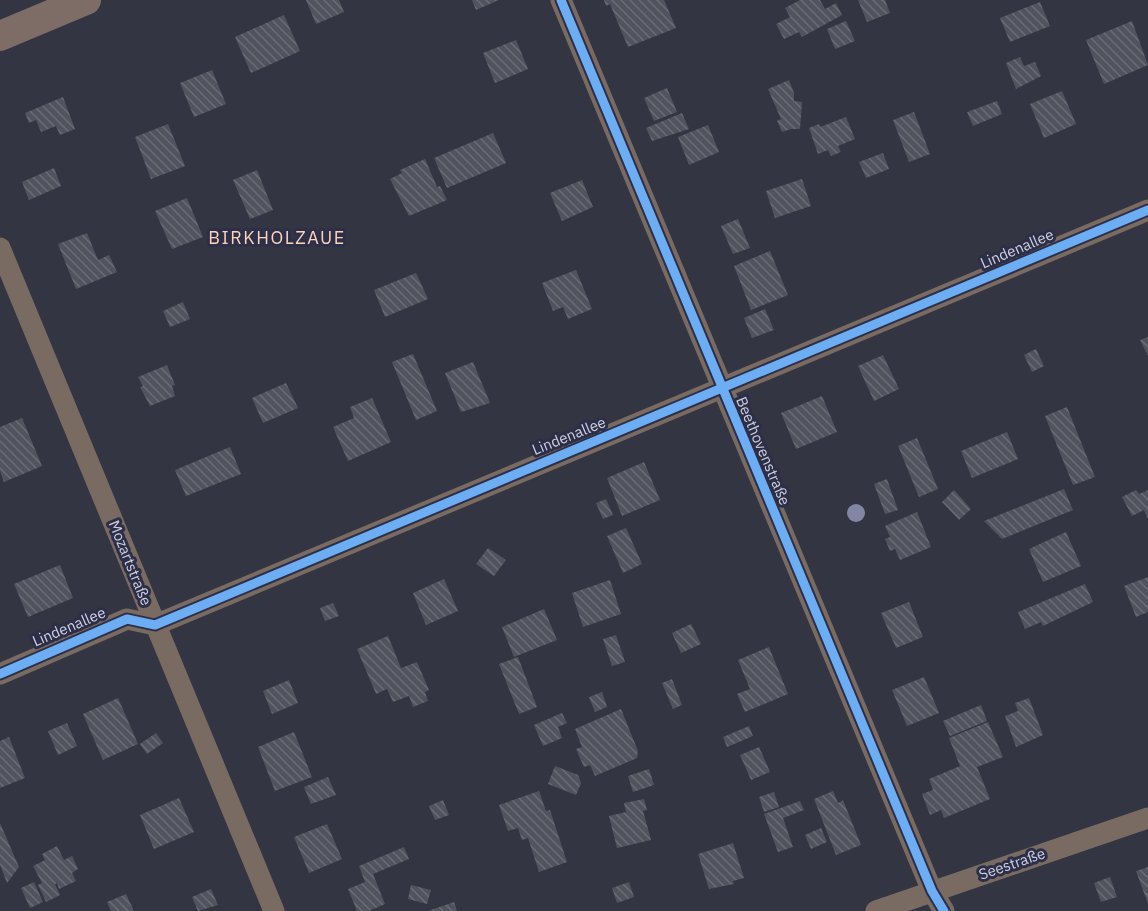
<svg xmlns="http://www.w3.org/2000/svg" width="1148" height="911" viewBox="0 0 1148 911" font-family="'IBM Plex Sans',sans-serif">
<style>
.building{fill:url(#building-back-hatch)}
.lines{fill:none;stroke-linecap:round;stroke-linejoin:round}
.street{stroke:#7a6b62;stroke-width:21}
.secondary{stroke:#7e6d66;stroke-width:30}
.cycleway-casing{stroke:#2d2f49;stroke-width:13}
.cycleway{stroke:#6dadf4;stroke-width:9}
.tree{fill:#8286a5}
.labels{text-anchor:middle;stroke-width:6;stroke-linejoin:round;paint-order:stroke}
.street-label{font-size:15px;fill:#ced0e1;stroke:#2d2f49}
.quarter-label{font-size:18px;letter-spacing:1.5px;fill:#fdd3b8;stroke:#2d2f49}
</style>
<defs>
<pattern id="building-back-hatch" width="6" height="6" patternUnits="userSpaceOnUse" patternTransform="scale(1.5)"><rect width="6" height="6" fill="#51535e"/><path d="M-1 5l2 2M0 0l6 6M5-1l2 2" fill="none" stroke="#696b75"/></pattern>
</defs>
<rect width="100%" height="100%" fill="#333543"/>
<g class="building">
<path d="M306 0H339L344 12 316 24Z"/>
<path d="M472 0H499L476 10Z"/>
<path d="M604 0H664L676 28 628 47 610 4 606 6Z"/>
<path d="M800 0H820L825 9 836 3 842 15 802 37 799 32 784 39 776 24 790 17 785 8Z"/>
<path d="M858 0H885L890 13 867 22Z"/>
<path d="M1040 2 1050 26 1010 42 1000 18Z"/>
<path d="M284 15 300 51 251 73 235 37Z"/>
<path d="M846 21 855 41 835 49 827 29Z"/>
<path d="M1132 21 1148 65 1104 84 1086 40Z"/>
<path d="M516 40 528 69 495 83 483 53Z"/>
<path d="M1020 57 1024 66 1035 62 1041 76 1016 89 1006 63Z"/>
<path d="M212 70 226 104 194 117 180 83Z"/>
<path d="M789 80 794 93V101L802 102 800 129H791L782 132 777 121 781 119 768 89Z"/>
<path d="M667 88 677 112 654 121 644 98Z"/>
<path d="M1062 91 1076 124 1044 138 1030 104Z"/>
<path d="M63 97 75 129 60 135 56 126 41 132 36 120 29 123 25 113Z"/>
<path d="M997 101 1002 114 973 126 967 112Z"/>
<path d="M914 112 930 154 909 162 893 120Z"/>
<path d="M682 113 689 129 652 141 646 128Z"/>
<path d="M846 117 855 139 838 146 841 152 831 156 828 150 818 154 809 128 819 124 820 127Z"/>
<path d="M168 124 185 166 151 179 135 137Z"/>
<path d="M708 125 719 152 689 165 678 137Z"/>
<path d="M493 133 506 163 447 188 434 158Z"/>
<path d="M883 153 889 169 866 178 859 162Z"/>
<path d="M425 159 437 187 440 186 447 200 409 216 390 179 402 173 400 170Z"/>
<path d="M54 168 61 186 29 200 22 182Z"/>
<path d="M257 170 273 210 250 219 233 180Z"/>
<path d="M802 179 811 206 775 218 766 191Z"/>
<path d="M582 180 593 207 562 221 550 193Z"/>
<path d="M187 198 203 237 172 249 155 211Z"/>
<path d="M738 219 750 248 733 254 721 226Z"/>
<path d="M87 233 98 260 109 255 117 272 76 289 58 244Z"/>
<path d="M770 251 788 295 751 310 734 266Z"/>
<path d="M576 270 592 309 568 319 563 307 553 311 542 283Z"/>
<path d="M416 273 428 299 385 317 374 290Z"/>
<path d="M183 302 190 319 170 327 163 311Z"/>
<path d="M765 309 774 330 752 338 744 318Z"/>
<path d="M1148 337V356L1140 340Z"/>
<path d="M1036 349 1044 366 1032 372 1024 355Z"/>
<path d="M413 354 437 411 416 420 392 362Z"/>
<path d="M883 355 899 389 874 401 858 366Z"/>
<path d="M473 362 490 403 461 412 445 373Z"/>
<path d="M167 365 175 385 172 386 175 396 150 406 140 387 143 386 138 377Z"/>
<path d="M286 383 298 408 263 423 252 398Z"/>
<path d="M822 396 837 432 796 449 781 413Z"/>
<path d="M372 398 391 442 348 461 333 427 354 418 350 407Z"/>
<path d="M1067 407 1095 477 1073 485 1045 416Z"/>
<path d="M22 418 42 466 4 482 0 471V427Z"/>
<path d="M1007 432 1018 459 972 478 961 451Z"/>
<path d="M917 438 938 489 919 497 898 446Z"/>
<path d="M230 447 241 474 186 496 175 470Z"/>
<path d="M644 462 660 500 622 516 607 478Z"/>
<path d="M887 479 898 510 885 514 874 484Z"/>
<path d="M1064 489 1073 510 1002 539 984 521Z"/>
<path d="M954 490 971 509 959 520 942 502Z"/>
<path d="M1136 490 1139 494 1148 490V519L1144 510 1132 516 1122 497Z"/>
<path d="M606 499 613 515 603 519 596 503Z"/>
<path d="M917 512 931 547 900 560 895 549 890 551 885 539 890 537 885 526Z"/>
<path d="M626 528 642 564 623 573 607 536Z"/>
<path d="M1066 532 1081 566 1043 582 1029 549Z"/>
<path d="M488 548 506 560 494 576 476 564Z"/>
<path d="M60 565 73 598 28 617 14 584Z"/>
<path d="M1148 577V612L1136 617 1124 586Z"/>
<path d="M444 579 458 611 426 625 413 593Z"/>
<path d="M610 580 621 614 583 627 572 593Z"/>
<path d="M1085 584 1093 602 1043 626 1041 622 1025 629 1018 612Z"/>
<path d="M909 602 923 637 896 648 881 613Z"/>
<path d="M333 603 339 616 325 621 320 608Z"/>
<path d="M544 609 557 640 514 657 502 627Z"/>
<path d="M691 624 701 644 681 653 672 633Z"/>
<path d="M616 635 625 662 612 666 603 639Z"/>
<path d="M388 636 401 668 417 662 429 690 425 692 428 701 413 707 409 696 393 702 387 689 376 694 357 649Z"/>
<path d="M769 647 788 694 745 712 737 694 750 689 738 660Z"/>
<path d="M518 657 537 707 519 714 499 664Z"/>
<path d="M924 677 939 713 907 726 892 690Z"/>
<path d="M672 679 682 705 673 709 662 683Z"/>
<path d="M289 680 298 703 272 714 263 691Z"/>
<path d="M602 692 607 707 595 712 589 697Z"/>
<path d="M118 698 138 744 103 760 83 714Z"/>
<path d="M1029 698 1043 735 1016 747 1005 716 1018 711 1015 703Z"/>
<path d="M981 705 987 721 950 736 943 721Z"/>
<path d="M621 709 638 751 637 758 595 776 590 765 584 767 576 749 582 747 575 729Z"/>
<path d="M562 713 567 723 558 727 562 738 543 746 534 725Z"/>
<path d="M988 722 1003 757 977 767 990 799 944 818 941 810 930 815 922 794 933 790 929 779 960 766 949 738Z"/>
<path d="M67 723 77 746 58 755 48 731Z"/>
<path d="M749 726 753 736 727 747 723 737Z"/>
<path d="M294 732 312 777 275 791 258 747Z"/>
<path d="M156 733 163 743 147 754 140 744Z"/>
<path d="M9 737 25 778 0 788V741Z"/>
<path d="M759 747 770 772 751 780 740 755Z"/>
<path d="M555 766 578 775 581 783 576 795 548 784Z"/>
<path d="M649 769 654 785 633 792 628 776Z"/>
<path d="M328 777 336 795 311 804 304 787Z"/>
<path d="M539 791 546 811 550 810 567 862 539 872 528 838 522 840 518 828 508 831 499 805Z"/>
<path d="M833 791 838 803 843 800 861 845 836 855 814 799Z"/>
<path d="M774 792 779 807 764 812 759 797Z"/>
<path d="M179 798 194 832 154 849 140 815Z"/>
<path d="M644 799 647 810 643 811 651 840 617 848 609 816 626 812 624 803Z"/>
<path d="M443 800 449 815 435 820 429 806Z"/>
<path d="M800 801 804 810 783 818 793 847 778 852 764 814Z"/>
<path d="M0 823 19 867 7 883 0 865Z"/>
<path d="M327 824 342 859 309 873 294 837Z"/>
<path d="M821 828 827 842 811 849 805 835Z"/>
<path d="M733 843 744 878 733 881 734 884 709 889 698 854Z"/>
<path d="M57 846 64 860 72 856 78 869 72 873 76 881 59 889 57 883 55 884 60 895 46 902 38 885 42 883 33 866 45 860 42 854Z"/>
<path d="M404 847 409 859 373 874 385 904 369 911H357L348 889 365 882 359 866Z"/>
<path d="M1148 867V904L1136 871Z"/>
<path d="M1110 877 1117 897 1101 902 1094 883Z"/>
<path d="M34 882 43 902 30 908 21 888Z"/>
<path d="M629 882 634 897 617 903 612 888Z"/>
<path d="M411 885 431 890 427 904 408 899Z"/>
<path d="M211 889 218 905 198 911 192 897Z"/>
<path d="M126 894 134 911H111L107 902Z"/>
<path d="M454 902 457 911H428Z"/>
</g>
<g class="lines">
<g class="street">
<path d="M561 0 932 891 944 911"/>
<path d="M0 248 274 911"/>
<path d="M0 674 127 619 155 625 1148 210"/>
<path d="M876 911 1148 818"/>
</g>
<path class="secondary" d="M0 36 86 0"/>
<defs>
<g id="cycleway">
<path d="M561 0 932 891 944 911"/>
<path d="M0 674 127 619 155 625 1148 210"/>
</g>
</defs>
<use href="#cycleway" class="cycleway-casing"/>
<use href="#cycleway" class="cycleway"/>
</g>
<circle class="tree" cx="856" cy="513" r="9"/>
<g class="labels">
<g class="street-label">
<text transform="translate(1017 249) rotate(-23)" y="5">Lindenallee</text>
<text transform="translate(569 436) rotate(-22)" y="5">Lindenallee</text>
<text transform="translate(763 451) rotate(67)" y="5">Beethovenstraße</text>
<text transform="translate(130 563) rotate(68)" y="5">Mozartstraße</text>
<text transform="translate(69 627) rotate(-23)" y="5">Lindenallee</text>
<text transform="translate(1012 864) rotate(-19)" y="5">Seestraße</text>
</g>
<g class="quarter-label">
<text x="277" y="244">BIRKHOLZAUE</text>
</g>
</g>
</svg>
